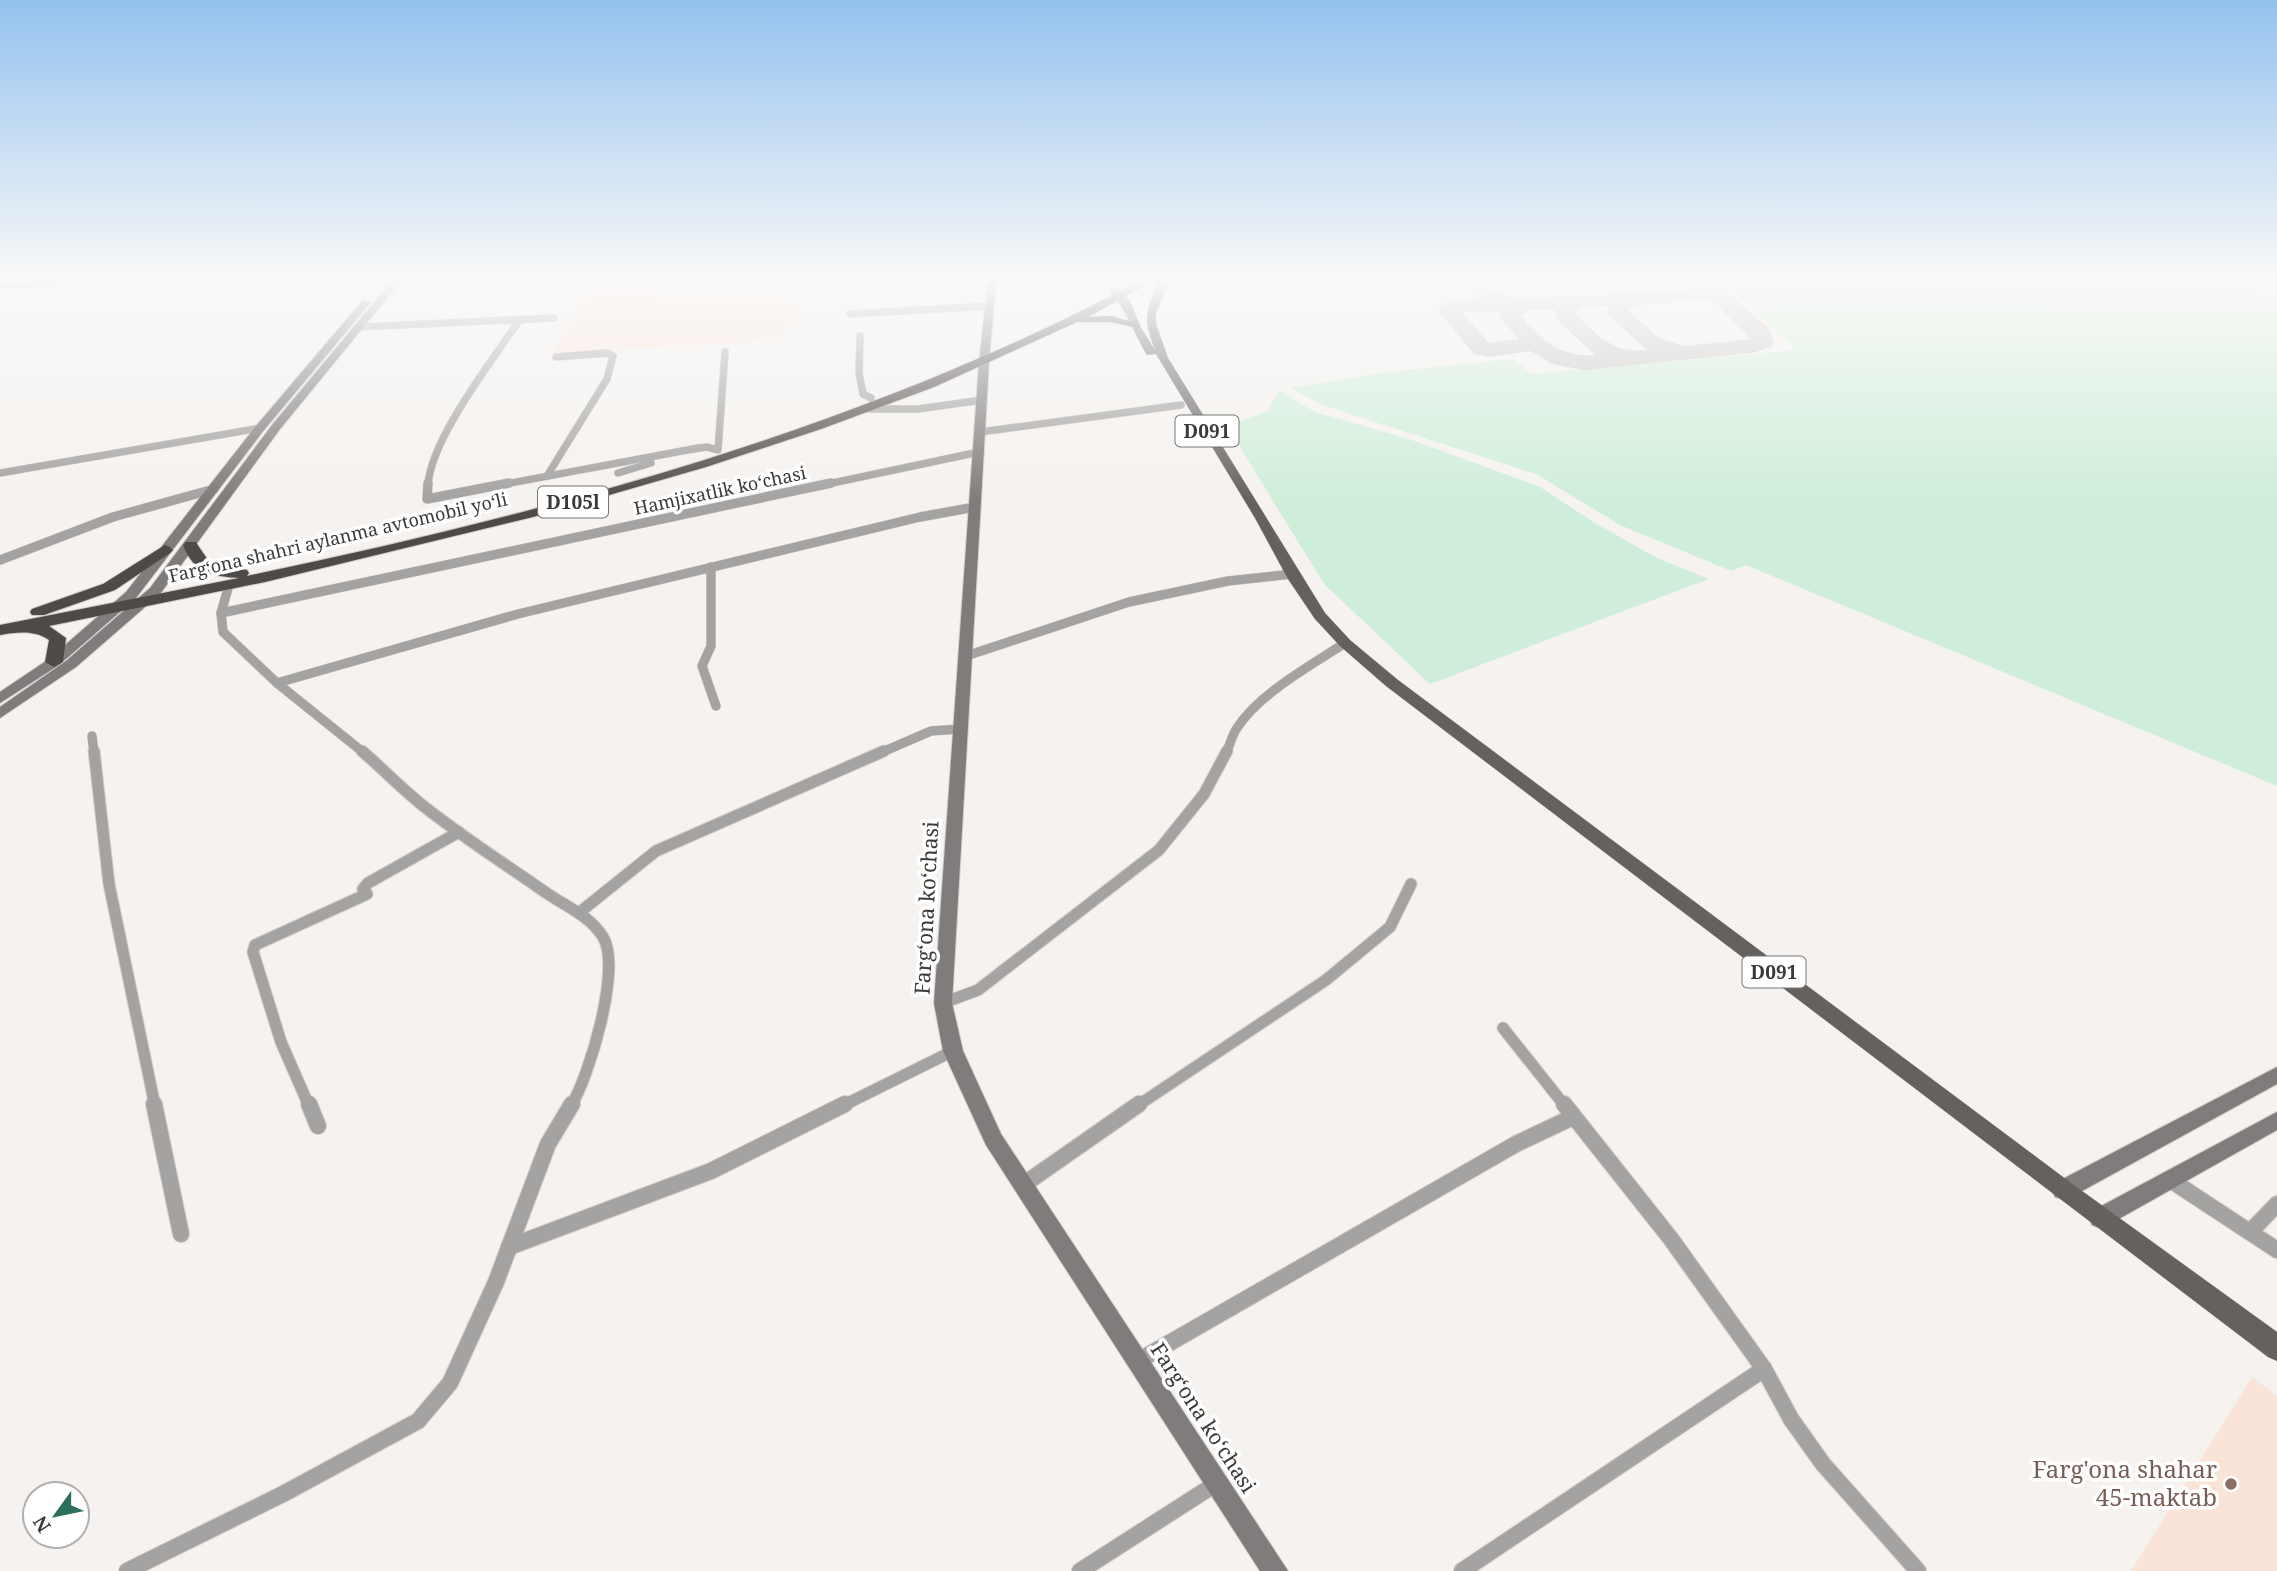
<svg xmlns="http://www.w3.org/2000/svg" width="2277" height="1571" viewBox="0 0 2277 1571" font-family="'Noto Serif',serif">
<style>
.education{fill:#fae4d7}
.green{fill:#cfeed9}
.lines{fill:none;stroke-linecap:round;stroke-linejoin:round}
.taxiway{fill:#cac8c5;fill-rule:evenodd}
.street-far3-casing{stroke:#d0cdcb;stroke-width:8}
.street-far2-casing{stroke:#d0cdcb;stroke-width:10}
.street-far1-casing{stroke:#d0cdcb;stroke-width:13}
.street-casing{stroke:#d0cdcb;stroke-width:18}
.secondary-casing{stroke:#d0cdcb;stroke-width:2}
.primary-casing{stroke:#d0cdcb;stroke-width:1}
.highway-casing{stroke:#d0cdcb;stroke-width:2}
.street-far3{stroke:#a5a3a2;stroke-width:7}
.street-far2{stroke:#a5a3a2;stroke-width:9}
.street-far1{stroke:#a5a3a2;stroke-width:11}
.street{stroke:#a5a3a2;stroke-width:16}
.secondary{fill:#7f7c7b;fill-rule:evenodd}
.primary{fill:#64615f;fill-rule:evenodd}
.highway{fill:#4e4a48;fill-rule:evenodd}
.education-dot{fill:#8d6e63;stroke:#fff;stroke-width:2.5}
.labels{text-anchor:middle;stroke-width:7;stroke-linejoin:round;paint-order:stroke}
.far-street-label{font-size:18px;fill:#3b3a39;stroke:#fff}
.shield{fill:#fff;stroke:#767574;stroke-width:2}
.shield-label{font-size:19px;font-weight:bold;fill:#3b3a39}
.street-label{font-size:21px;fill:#3b3a39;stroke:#fff}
.near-education-label{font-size:24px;fill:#785e54;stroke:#fff;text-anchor:end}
</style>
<rect width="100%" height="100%" fill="#f5f2ef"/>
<g class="education">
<path d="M601 281H667L656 299H766L781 301 783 305H797L781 337 754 339 752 342 553 353Z"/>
<path d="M2252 1377 2277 1396V1571H2131Z"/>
</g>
<g class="green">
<path d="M1724 281H2251L2271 287 2255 294 2277 301V786L1746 565 1731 571 1620 525 1536 474 1322 405 1290 388 1387 372 1513 359 1532 374 1796 350Z"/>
<path d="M1279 390 1315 412 1412 440 1540 487 1595 523 1657 558 1709 579 1430 684 1324 584 1227 426 1268 411Z"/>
</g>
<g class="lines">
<path class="taxiway" d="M1463 281H1484L1493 292 1515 298 1683 291 1695 287 1694 281H1716L1769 329 1774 342 1771 347 1752 353 1584 370 1552 364 1531 351 1490 357 1474 354 1438 310 1447 301 1477 299ZM1709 297 1751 339 1685 346 1660 339 1629 311 1630 308C1655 300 1681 304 1709 297ZM1609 306 1607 312 1610 317 1647 350C1611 353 1599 336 1575 313L1583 307ZM1554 309 1556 319 1595 355C1564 358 1538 340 1521 315L1532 310ZM1501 311 1500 318 1519 339 1489 343 1462 312Z"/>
<defs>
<g id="street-far3">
<path d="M850 314 989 306"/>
<path d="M359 327 554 318"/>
<path d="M860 336 859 373 863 394 871 398"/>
<path d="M866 409H918L982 400"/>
<path d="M980 432 1181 405"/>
<path d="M693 449 707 447 718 450 725 352"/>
<path d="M0 473 260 428"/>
<path d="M618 473 651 463"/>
<path d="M547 476 607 379 613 356 607 353 556 357"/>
<path d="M428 485C431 438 493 360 520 319"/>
<path d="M500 485 698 448"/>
<path d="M823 485 979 452"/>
</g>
<g id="street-far2">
<path d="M428 483 427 499 509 483"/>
<path d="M0 560 113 517 214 489"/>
<path d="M711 567V646L702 666 716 706"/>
<path d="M229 585 221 613 223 632 277 683 364 753"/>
<path d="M221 613 831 483"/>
<path d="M966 656 1129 602 1228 581 1292 574"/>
<path d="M277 683 518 614 920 517 975 507"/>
<path d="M92 736 94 753"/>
<path d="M880 753 931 731 960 729"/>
<path d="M1226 753C1230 745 1232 735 1237 728 1260 693 1310 666 1345 643"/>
</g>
<g id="street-far1">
<path d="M94 751 109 884 155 1106"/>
<path d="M362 751C384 770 404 791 426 808 464 838 505 864 545 892 565 906 589 915 603 937 622 968 589 1077 571 1106"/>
<path d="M580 912 656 851 884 751"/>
<path d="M943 1003 978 990 1159 850 1204 794 1227 751"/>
<path d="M1503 1028 1565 1106"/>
<path d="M309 1106 281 1042 253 952 255 945 367 894 363 889 368 883 459 832"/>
<path d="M842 1106 953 1051"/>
<path d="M1137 1106 1326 980 1390 927 1411 884"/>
</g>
<g id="street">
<path d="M154 1104 181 1234"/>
<path d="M309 1104 318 1126"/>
<path d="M1564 1104 1671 1239 1764 1369 1791 1419 1823 1464 1918 1571"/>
<path d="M2169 1179 2277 1250"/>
<path d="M1023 1185 1139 1104"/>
<path d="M2251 1231 2277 1204"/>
<path d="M509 1247 711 1171 845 1104"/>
<path d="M1138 1361 1516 1144 1573 1117"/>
<path d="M127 1571 283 1494 418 1421 450 1383 496 1282 548 1144 572 1104"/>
<path d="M1080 1571 1217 1483"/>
<path d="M1462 1571 1764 1369"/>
</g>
<g id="secondary">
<path d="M31 281H77L73 284 0 289V283Z"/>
<path d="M392 281H401L280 429 160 594 76 667 0 718V707L66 661 150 588 272 425Z"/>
<path d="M988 281H996L989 362 952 1003 963 1051 1001 1134 1288 1571H1260L986 1145 943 1051 934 1003 979 362Z"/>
<path d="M363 300 371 302 264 430 136 598 59 665 0 703V692L49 659 126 592 256 426Z"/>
<path d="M2277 1067V1084L2071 1197 2063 1199 2055 1197 2052 1190 2055 1183Z"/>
<path d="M2277 1112V1130L2108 1225 2100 1228 2092 1225 2089 1218 2092 1211Z"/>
</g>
<path id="primary" d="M1159 281H1169L1156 313V324L1168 358 1325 613 1350 640 1398 680 2071 1183 2277 1332V1361L2268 1357 1386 686 1340 646 1315 619 1288 579 1255 518 1156 354 1147 355C1134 334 1126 308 1109 290L1118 288 1130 301 1141 328 1155 350C1143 316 1145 314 1159 281Z"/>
<g id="highway">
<path d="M1140 281H1153L1088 317 1111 316 1139 324V328L1111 322H1077L934 387 821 429 706 467 533 517 265 582 49 626 66 638 63 662 54 667 45 662 49 640C35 630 17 632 0 635V625L239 578C211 576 194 573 183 545L186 542H196C216 575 214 562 247 570L249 573 247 576C553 512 862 429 1140 281Z"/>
<path d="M165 545 170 547 173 550 170 553 115 590 44 615H32L30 612 32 609 103 584Z"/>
</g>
</defs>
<use href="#street-far3" class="street-far3-casing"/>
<use href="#street-far2" class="street-far2-casing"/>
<use href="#street-far1" class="street-far1-casing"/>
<use href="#street" class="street-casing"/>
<use href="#secondary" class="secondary-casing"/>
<use href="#primary" class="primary-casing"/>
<use href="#highway" class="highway-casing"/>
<use href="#street-far3" class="street-far3"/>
<use href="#street-far2" class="street-far2"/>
<use href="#street-far1" class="street-far1"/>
<use href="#street" class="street"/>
<use href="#secondary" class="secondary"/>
<use href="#primary" class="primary"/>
<use href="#highway" class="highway"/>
</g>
<linearGradient id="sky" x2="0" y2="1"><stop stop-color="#94c2ef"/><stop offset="0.56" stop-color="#faf9f8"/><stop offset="1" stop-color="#faf9f8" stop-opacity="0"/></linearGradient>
<rect width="2277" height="501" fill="url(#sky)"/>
<circle class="education-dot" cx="2231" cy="1484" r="7"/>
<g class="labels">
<g class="far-street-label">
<text transform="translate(720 491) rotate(-12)" y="6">Hamjixatlik koʻchasi</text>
<text transform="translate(338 538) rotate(-13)" y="6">Fargʻona shahri aylanma avtomobil yoʻli</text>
</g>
<g class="shield">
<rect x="1175.5" y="415.5" width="63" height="31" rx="5"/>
<rect x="538" y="486.5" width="70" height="31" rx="5"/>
<rect x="1742.5" y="956.5" width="63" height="31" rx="5"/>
</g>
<g class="shield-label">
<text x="1207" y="438">D091</text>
<text x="573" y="509">D105l</text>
<text x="1774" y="979">D091</text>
</g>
<g class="street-label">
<text transform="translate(927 908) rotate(-87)" y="7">Fargʻona koʻchasi</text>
<text transform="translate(1203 1418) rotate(57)" y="7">Fargʻona koʻchasi</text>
</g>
<g class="near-education-label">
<text x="2217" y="1478">Farg'ona shahar<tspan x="2217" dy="28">45-maktab</tspan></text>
</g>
</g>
<g transform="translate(56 1515) rotate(237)"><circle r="33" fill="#ffffff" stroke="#b1b0b0" stroke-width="2"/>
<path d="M0-5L12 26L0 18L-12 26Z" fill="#2d6f5e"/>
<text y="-10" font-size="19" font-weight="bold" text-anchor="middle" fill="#3b3a39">N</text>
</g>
</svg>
